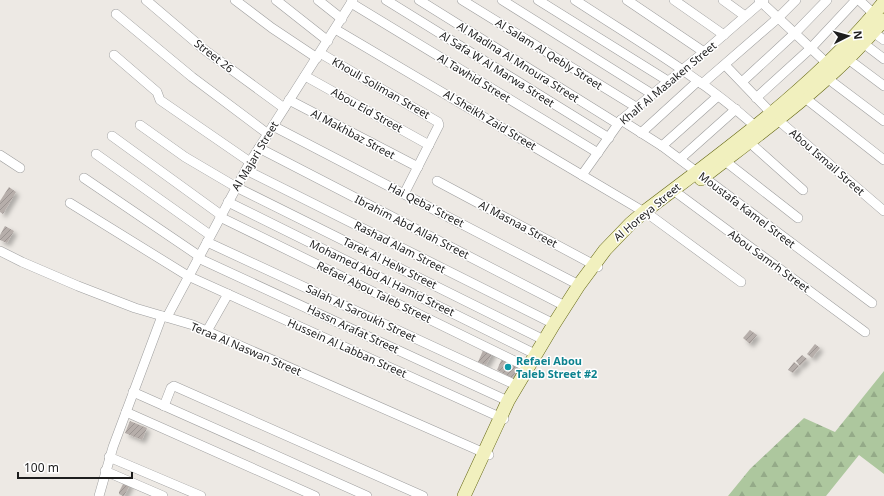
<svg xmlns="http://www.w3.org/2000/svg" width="884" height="496" viewBox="0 0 884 496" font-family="'Noto Sans',sans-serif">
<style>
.forest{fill:url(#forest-firs)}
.building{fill:url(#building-hatch);filter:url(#shadow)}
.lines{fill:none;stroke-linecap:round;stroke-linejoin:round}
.minor-casing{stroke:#9e9e9e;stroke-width:10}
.secondary-casing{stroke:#646712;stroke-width:14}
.minor{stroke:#fff;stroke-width:9}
.secondary{stroke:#f1f0be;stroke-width:13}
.culture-dot{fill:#0f9aa8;stroke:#fff;stroke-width:1.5}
.labels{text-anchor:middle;stroke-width:3;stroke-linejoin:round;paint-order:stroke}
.street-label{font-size:11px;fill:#1d1d1d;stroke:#fff}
.culture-label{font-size:11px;font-weight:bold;fill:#0d838f;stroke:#fff;text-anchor:start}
</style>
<defs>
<pattern id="forest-firs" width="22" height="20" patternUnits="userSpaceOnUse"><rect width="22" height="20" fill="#adc79e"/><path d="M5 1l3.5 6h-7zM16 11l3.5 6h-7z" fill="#94aa88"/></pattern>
<pattern id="building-hatch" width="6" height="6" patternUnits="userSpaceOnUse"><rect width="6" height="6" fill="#b6aeaa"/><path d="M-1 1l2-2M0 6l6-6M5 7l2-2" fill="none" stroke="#9c9592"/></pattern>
<filter id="shadow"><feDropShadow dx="3.5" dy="3.5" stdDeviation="2" flood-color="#0004"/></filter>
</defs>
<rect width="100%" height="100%" fill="#ede9e4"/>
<path class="forest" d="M884 371V474L859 455 826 496H728L750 469 804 418 835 432Z"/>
<g class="building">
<path d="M9 187 16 192 3 214 0 212V201Z"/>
<path d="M5 226 14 231 7 243 0 240V235Z"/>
<path d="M750 330 757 335 750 344 743 338Z"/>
<path d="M815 344 820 348 812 358 807 354Z"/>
<path d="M485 346 494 351 486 365 478 362Z"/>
<path d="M802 355 807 359 800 366 796 361Z"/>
<path d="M503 356 520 365 512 378 497 370Z"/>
<path d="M794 362 799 366 793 373 788 370Z"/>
<path d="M130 421 147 428 142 440 125 433Z"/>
<path d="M125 480 131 483 124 496H123L119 494V492Z"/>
</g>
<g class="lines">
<defs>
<g id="minor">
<path d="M146 0 206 51 284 108"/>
<path d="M235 0 272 28 317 58"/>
<path d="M276 0 328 41"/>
<path d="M318 0 342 19"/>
<path d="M386 0 609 138"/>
<path d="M419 0 618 124"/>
<path d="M462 0 636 107"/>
<path d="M502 0 652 94"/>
<path d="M538 0 668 81"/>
<path d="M575 0C636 40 700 77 755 126"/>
<path d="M627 0 704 52"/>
<path d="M674 0 724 35"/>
<path d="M723 0 745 16"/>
<path d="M759 0 831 67"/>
<path d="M859 0 874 14"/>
<path d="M351 3 598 153"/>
<path d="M116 14 192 77 268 134"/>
<path d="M335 29 651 216 741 282"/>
<path d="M873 32 884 40"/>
<path d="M863 43 884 59"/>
<path d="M320 53 438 122 439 125 404 194"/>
<path d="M114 55 157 92 160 100 250 162"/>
<path d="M848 59 884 86"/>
<path d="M725 65 778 120 884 211"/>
<path d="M305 76 429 145"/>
<path d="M827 78 884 121"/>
<path d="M742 82 795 33 827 0"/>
<path d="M702 84 778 18 796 0"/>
<path d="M756 98 811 48 856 0"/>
<path d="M805 98 884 160"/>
<path d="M289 100 418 167"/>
<path d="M621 120 662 146 872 303"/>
<path d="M140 125 185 157 236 187 544 340"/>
<path d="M273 126 579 285"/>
<path d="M641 133 698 81"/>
<path d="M112 136 221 215"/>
<path d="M749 142 803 190"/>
<path d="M662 146 718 96"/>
<path d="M259 148 565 306"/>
<path d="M96 154 210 235"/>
<path d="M0 155 20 168"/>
<path d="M680 159 736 109"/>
<path d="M725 161 798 218"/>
<path d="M246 170 554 324"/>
<path d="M582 175 621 120 704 52 764 0"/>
<path d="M84 178 199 256"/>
<path d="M437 181 598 267"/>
<path d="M673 190 865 332"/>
<path d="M228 202 535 354"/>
<path d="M70 203 188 276 504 419"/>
<path d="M220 217 527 367"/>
<path d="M207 242 516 385"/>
<path d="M0 251 22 262 78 286 135 308 193 325 489 455"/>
<path d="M198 258 508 401"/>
<path d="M167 317 250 162 353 0"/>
<path d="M207 331 228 294"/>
<path d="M133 392 367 496"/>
<path d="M164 406 171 388 174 386 423 496"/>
<path d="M126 412 315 496"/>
<path d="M109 457 201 496"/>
<path d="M105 471 163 496"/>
<path d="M99 496 113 447 162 316"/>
</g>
<g id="secondary">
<path d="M701 179C746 144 793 110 835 71 853 55 869 37 884 20"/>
<path d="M464 496 508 401 554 324 579 285 605 250 630 224 644 212C728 148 817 85 884 2"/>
</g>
</defs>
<use href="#minor" class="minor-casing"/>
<use href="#secondary" class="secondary-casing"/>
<use href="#minor" class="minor"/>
<use href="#secondary" class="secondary"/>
</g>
<circle class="culture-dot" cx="508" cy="367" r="4"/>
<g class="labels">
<g class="street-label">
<text transform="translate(549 54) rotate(32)" y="4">Al Salam Al Qebly Street</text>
<text transform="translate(214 56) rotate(38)" y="4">Street 26</text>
<text transform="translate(518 62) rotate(32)" y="4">Al Madina Al Mnoura Street</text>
<text transform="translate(497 69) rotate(32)" y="4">Al Safa W Al Marwa Street</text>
<text transform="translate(474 78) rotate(31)" y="4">Al Tawhid Street</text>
<text transform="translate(668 83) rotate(-40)" y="4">Khalf Al Masaken Street</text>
<text transform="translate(381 88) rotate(30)" y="4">Khouli Soliman Street</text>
<text transform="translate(367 110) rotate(29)" y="4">Abou Eid Street</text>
<text transform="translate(490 120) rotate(31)" y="4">Al Sheikh Zaid Street</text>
<text transform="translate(353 134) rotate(28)" y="4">Al Makhbaz Street</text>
<text transform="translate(255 156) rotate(-59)" y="4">Al Majari Street</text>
<text transform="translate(827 162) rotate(41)" y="4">Abou Ismail Street</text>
<text transform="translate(426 205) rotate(27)" y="4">Hai Qeba' Street</text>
<text transform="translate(747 210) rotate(37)" y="4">Moustafa Kamel Street</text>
<text transform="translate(647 212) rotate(-40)" y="4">Al Horeya Street</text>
<text transform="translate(518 224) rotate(28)" y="4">Al Masnaa Street</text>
<text transform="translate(412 227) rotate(27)" y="4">Ibrahim Abd Allah Street</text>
<text transform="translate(400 247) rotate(27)" y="4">Rashad Alam Street</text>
<text transform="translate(769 261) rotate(36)" y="4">Abou Samrh Street</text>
<text transform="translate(390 263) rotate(26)" y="4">Tarek Al Helw Street</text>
<text transform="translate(382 278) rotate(26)" y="4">Mohamed Abd Al Hamid Street</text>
<text transform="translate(374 292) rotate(26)" y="4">Refaei Abou Taleb Street</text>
<text transform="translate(361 313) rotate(25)" y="4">Salah Al Saroukh Street</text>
<text transform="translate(353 329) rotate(25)" y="4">Hassn Arafat Street</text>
<text transform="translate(347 348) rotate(24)" y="4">Hussein Al Labban Street</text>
<text transform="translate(246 349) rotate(23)" y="4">Teraa Al Naswan Street</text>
</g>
<g class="culture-label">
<text x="516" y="365">Refaei Abou<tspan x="516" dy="13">Taleb Street #2</tspan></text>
</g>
</g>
<g transform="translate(848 36) rotate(84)" stroke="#ffffff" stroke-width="3" paint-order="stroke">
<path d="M0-3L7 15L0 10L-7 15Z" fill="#1d1d1d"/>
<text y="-6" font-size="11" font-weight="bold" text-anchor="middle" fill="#1d1d1d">N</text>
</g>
<path d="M18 472v6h114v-6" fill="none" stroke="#1d1d1d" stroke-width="2"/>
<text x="24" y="472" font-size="12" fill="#1d1d1d" stroke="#ffffff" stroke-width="3" paint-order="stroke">100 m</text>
</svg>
